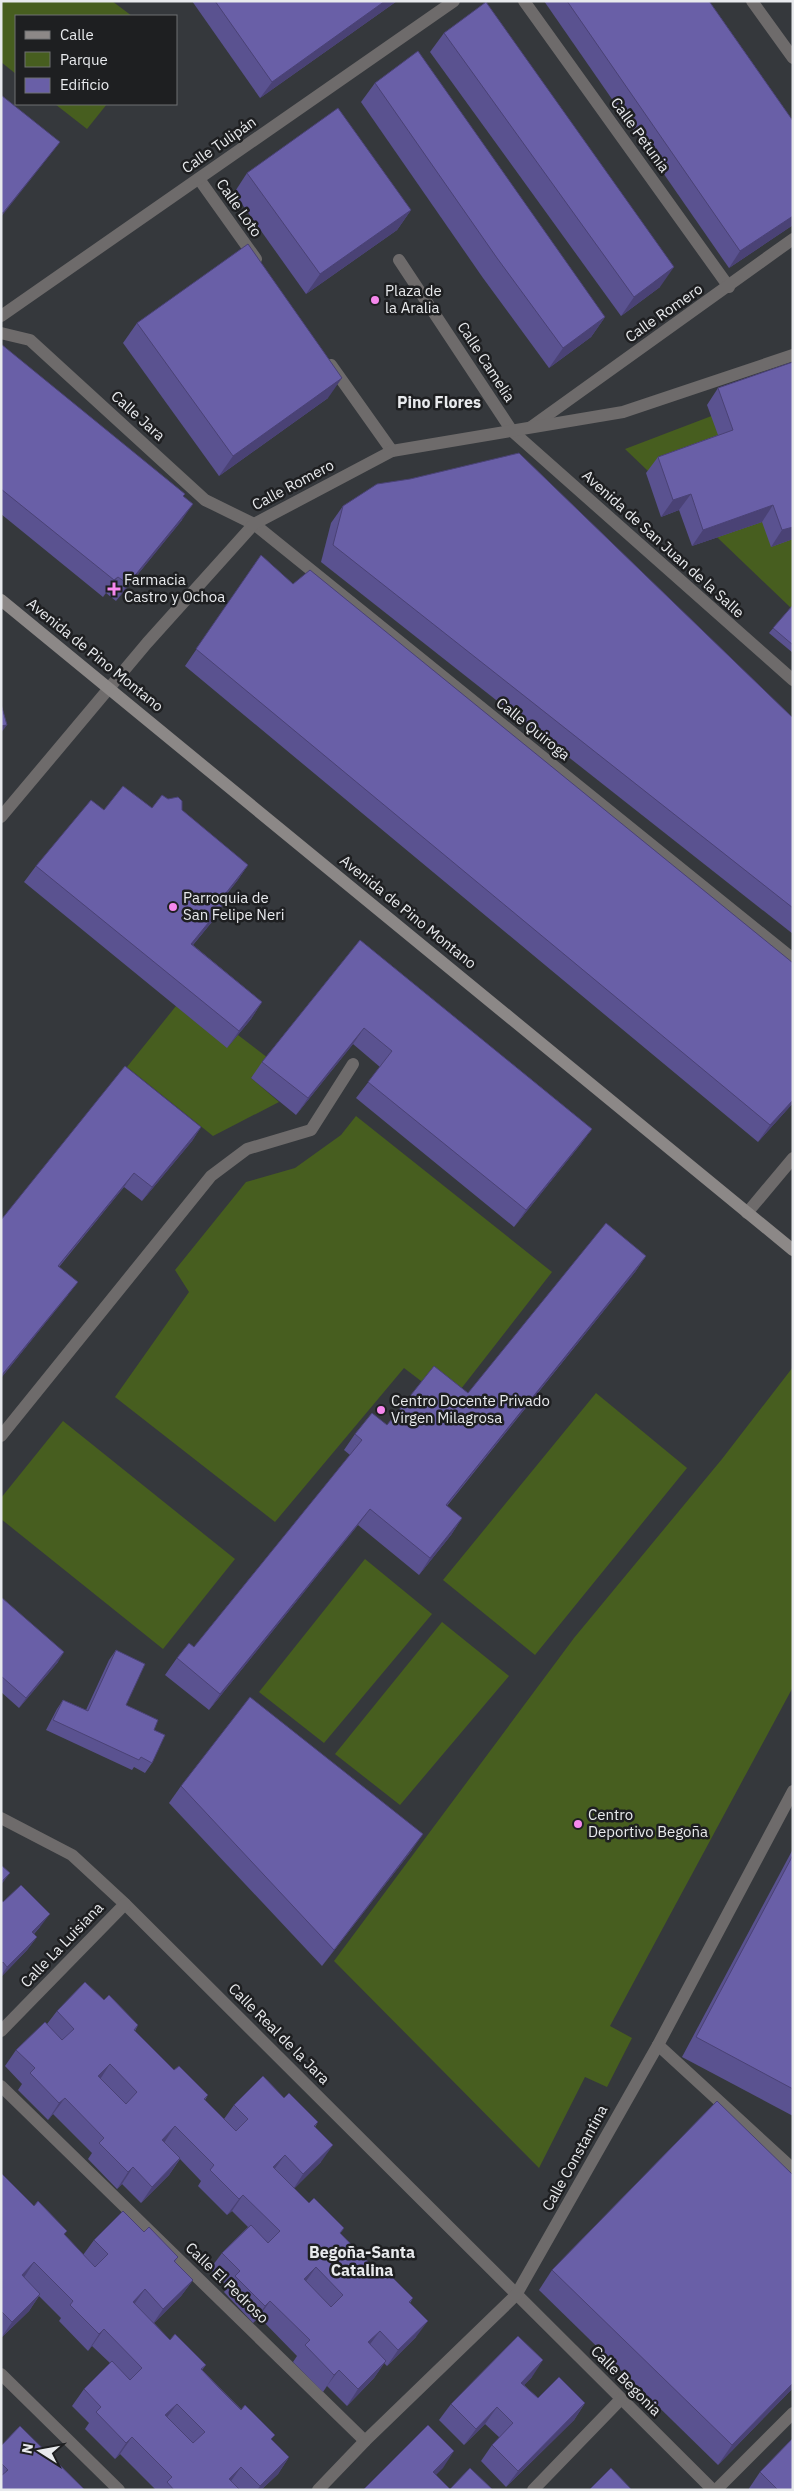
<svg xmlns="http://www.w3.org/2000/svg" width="794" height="2491" viewBox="0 0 794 2491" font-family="'IBM Plex Sans',sans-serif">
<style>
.green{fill:#475e1f}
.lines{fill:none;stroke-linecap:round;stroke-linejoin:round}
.lane{stroke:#6e6b6b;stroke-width:12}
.street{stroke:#6e6b6b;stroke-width:12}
.secondary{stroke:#8c8887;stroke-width:12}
.wall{fill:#5a5290}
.shaded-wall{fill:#4a4275}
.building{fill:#695fa7;stroke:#4a4275;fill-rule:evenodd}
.poi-dot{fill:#f688ed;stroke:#1e1f21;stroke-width:2}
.labels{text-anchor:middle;stroke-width:5;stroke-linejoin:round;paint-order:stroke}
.street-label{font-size:15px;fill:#e8eaed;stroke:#1e1f21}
.poi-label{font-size:15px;fill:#e8eaed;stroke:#1e1f21;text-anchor:start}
.neighbourhood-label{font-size:16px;font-weight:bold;fill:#e8eaed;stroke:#1e1f21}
</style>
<rect width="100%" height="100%" fill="#35383c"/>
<g class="green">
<path d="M1 1H112L132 16H16V74L1 62Z"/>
<path d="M55 104H107L87 129Z"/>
<path d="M793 385V605L791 608 625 449Z"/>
<path d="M176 1006 227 1047 238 1035 268 1058 251 1078 279 1102 213 1136 127 1067Z"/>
<path d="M356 1116 552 1272 450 1403 404 1368 275 1522 115 1397 189 1292 175 1270 246 1182 295 1168 341 1135Z"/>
<path d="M793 1367V1687L610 2026 632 2038 607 2087 585 2077 539 2168 334 1961 574 1638 722 1459Z"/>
<path d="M596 1393 687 1468 535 1655 443 1580Z"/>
<path d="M63 1421 235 1559 163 1649 1 1519V1498Z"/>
<path d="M365 1559 432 1614 324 1743 259 1692Z"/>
<path d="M442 1622 509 1676 400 1805 335 1754Z"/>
</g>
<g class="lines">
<path class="lane" d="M1 1436 211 1176 247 1149 311 1130 353 1064"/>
<g class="street">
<path d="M524 1 729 287"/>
<path d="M752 1 793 58"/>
<path d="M199 179 256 259"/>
<path d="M399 260 512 431 793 680"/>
<path d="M1 316 454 1"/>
<path d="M1 333 30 340 205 500 254 524 793 959"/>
<path d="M331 365 392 451"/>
<path d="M531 427 793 239"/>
<path d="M1 817 147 643 254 524 392 451 623 412 793 355"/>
<path d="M747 1213 793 1158"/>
<path d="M1 1818 72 1855 125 1904 713 2490"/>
<path d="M1 2031 125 1904"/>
<path d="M658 2045 793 2169"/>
<path d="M1 2086 365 2441"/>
<path d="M1 2374 119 2490"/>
<path d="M318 2490 365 2441 516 2295 658 2045 793 1791"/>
<path d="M533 2490 621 2399"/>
<path d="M716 2490 793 2413"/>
</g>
<path class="secondary" d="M1 600 793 1250"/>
</g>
<g class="wall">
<path d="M192 1H397L260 98Z"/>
<path d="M544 1H709L793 121V225L729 268Z"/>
<path d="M444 33 660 287 621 316 430 52Z"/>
<path d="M375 83 605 317 591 337 549 368 483 278 361 102Z"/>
<path d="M247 173 411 210 397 230 306 294 234 193Z"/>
<path d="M137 323 328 398 219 476 123 343Z"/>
<path d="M1 344 183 496 182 520 116 601 106 593 103 597 1 514Z"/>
<path d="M793 362V539L771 547 762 522 692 546 679 510 661 517 646 473 658 457 718 435 707 405 718 388Z"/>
<path d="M343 506 793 718V934L321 562 331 523Z"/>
<path d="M261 555 293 584 793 963V1103L758 1142 185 666Z"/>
<path d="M793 605V653L769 633Z"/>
<path d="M104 810H182L248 865 237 881 219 904 222 906 211 923 193 945 262 1002 251 1019 227 1048 24 882 36 866Z"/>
<path d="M360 940 592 1129 580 1145 514 1227 356 1098 380 1067 353 1044 296 1115 251 1078 262 1062Z"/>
<path d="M201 1127 192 1141 142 1201 124 1187 59 1267 68 1295 1 1378V1220Z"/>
<path d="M646 1256 635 1272 447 1506 462 1518 451 1535 419 1575 358 1525 209 1710 165 1675 177 1658 194 1647 350 1455 344 1450 355 1434 387 1425 468 1393Z"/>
<path d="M1 1597 58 1662 19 1708 1 1692Z"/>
<path d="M116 1650 126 1705 154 1730 152 1763 145 1773 134 1767 132 1770 46 1730 57 1709 63 1700 86 1710 109 1660Z"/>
<path d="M181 1786 412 1850 322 1966 169 1803Z"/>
<path d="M793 1849V2116L682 2057Z"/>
<path d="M1 1901 40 1927 34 1934 37 1937 27 1950 1 1977Z"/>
<path d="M104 2000 138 2025 135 2031 174 2070 208 2095 205 2100 224 2119 234 2105 284 2098 318 2122 315 2127 321 2162 294 2188 309 2203 344 2228 340 2233 379 2273 413 2298 410 2303 416 2337 387 2366 384 2363 374 2378 347 2406 327 2386 323 2392 293 2362 297 2356 259 2317 253 2323 224 2292 228 2287 210 2269 222 2253 248 2227 232 2211 227 2215 198 2186 201 2181 180 2159 169 2175 141 2203 122 2184 117 2189 88 2159 92 2153 53 2114 48 2120 18 2090 22 2084 5 2066 16 2050 47 2024 57 2011Z"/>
<path d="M1 2173 34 2206 67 2231 64 2235 83 2255 94 2240 144 2232 178 2257 175 2262 193 2280 181 2296 154 2323 170 2340 206 2365 202 2370 289 2457 278 2474 261 2490H156L120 2454 115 2459 85 2429 89 2423 72 2406 84 2389 110 2363 92 2346 88 2351 59 2321 61 2318 39 2296 29 2311 1 2338Z"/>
<path d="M793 2175V2388L718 2465 539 2290 552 2270Z"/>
<path d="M532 2377 524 2385 538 2398 585 2403 574 2420 506 2487 481 2461 492 2445 500 2438 485 2424 464 2445 439 2420 451 2404Z"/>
<path d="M20 2426 1 2490V2446Z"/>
<path d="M760 2472 793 2490H748Z"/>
</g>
<g class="shaded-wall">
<path d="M385 1H397L260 98 272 82Z"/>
<path d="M60 142 50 155 1 217V215Z"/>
<path d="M411 210 397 230 306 294 320 274Z"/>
<path d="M793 216V225L729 268 740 251Z"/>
<path d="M674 267 660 287 621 316 634 297Z"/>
<path d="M605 317 591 337 549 368 563 348Z"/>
<path d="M342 378 328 398 219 476 233 456Z"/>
<path d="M691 494 679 510 661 517 673 500Z"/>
<path d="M193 504 182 520 116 601 128 584Z"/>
<path d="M773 505 762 522 692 546 703 530Z"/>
<path d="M793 527V539L771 547 782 530Z"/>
<path d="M118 577 103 597 114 580Z"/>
<path d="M7 725 1 733V726Z"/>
<path d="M248 865 237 881 206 919 218 903Z"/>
<path d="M222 906 211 923 180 960 191 944Z"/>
<path d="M262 1002 251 1019 227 1048 239 1031Z"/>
<path d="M364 1028 353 1044 296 1115 308 1098Z"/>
<path d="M793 1100V1103L758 1142 770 1125Z"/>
<path d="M201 1127 192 1141 142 1201 152 1187Z"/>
<path d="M592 1129 580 1145 514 1227 526 1210Z"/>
<path d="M134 1173 124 1187 48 1279 58 1266Z"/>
<path d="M646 1256 635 1272 434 1521 446 1505Z"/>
<path d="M78 1282 68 1295 1 1378V1376Z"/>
<path d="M370 1509 358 1525 209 1710 220 1694Z"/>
<path d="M462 1518 451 1535 419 1575 430 1558Z"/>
<path d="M64 1652 58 1662 19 1708 26 1698Z"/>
<path d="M423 1834 412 1850 322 1966 334 1950Z"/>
<path d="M10 1873 1 1885V1882Z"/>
<path d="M50 1914 40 1927 22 1945 32 1932Z"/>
<path d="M37 1937 27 1950 1 1977V1976L7 1967Z"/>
<path d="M110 2064 99 2081 98 2076Z"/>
<path d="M65 2098 53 2114 48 2120 59 2103Z"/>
<path d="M175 2126 164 2143 162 2140Z"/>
<path d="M333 2145 321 2162 292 2191 303 2174Z"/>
<path d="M285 2155 273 2171V2167Z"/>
<path d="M180 2158 169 2175 141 2203 152 2187Z"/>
<path d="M133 2167 122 2184 117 2189 128 2172Z"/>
<path d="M243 2195 232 2211 227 2215 239 2199Z"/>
<path d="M34 2262 23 2279 22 2275Z"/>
<path d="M316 2267 304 2284V2279Z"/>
<path d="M193 2280 181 2296 152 2325 163 2309Z"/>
<path d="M145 2289 133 2306V2302Z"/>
<path d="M40 2294 29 2311 1 2338 12 2322Z"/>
<path d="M270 2301 259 2317 253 2323 265 2306Z"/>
<path d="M428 2321 416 2337 387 2366 398 2350Z"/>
<path d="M104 2329 92 2346 88 2351 99 2334Z"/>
<path d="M380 2331 368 2347V2342Z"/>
<path d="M543 2360 532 2377 510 2399 521 2383Z"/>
<path d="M386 2361 374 2378 347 2406 358 2389Z"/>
<path d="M339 2370 327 2386 323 2392 334 2375Z"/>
<path d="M793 2383V2388L718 2465 732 2445Z"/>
<path d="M585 2403 574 2420 506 2487 518 2471Z"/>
<path d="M177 2404 165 2420V2415Z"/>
<path d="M497 2407 485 2424 464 2445 476 2429Z"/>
<path d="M132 2437 120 2454 115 2459 126 2443Z"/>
<path d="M454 2451 443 2468 422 2489 433 2472Z"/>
<path d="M289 2457 278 2474 261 2490H257L260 2486Z"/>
<path d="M241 2467 229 2484V2479Z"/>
</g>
<g class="building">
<path d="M215 1H385L272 82Z"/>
<path d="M567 1H709L793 121V216L740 251Z"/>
<path d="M486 2 674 267 634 297 444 33Z"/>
<path d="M418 51 605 317 563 348 497 258 375 83Z"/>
<path d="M1 95 60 142 3 213 1 211Z"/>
<path d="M338 108 411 210 320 274 247 173Z"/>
<path d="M248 244 342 378 233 456 137 323Z"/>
<path d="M1 344 185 494 183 496 193 504 128 584 118 577 114 580 1 489Z"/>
<path d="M793 362V527L782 530 773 505 703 530 691 494 673 500 658 457 733 430 718 388Z"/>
<path d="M519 453 793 718V908L333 545 343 506 377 484 410 479Z"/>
<path d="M261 555 293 584 310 570 793 963V1100L770 1125 196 649Z"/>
<path d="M793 605V645L773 628Z"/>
<path d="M1 704 7 725 1 726Z"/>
<path d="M123 786 152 808 162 795 168 799 178 797 182 801V810L248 865 218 903 222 906 191 944 262 1002 239 1031 36 866 91 800 104 810Z"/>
<path d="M360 940 592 1129 526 1210 368 1082 392 1051 364 1028 308 1098 262 1062Z"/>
<path d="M125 1066 201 1127 152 1187 134 1173 58 1266 78 1282 1 1376V1220Z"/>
<path d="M606 1223 646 1256 446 1505 462 1518 430 1558 370 1509 220 1694 177 1658 189 1643 194 1647 362 1440 355 1434 372 1413 387 1425 434 1366 468 1393Z"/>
<path d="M1 1597 64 1652 26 1698 1 1676Z"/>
<path d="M116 1650 145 1664 126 1705 158 1720 154 1730 165 1735 152 1763 141 1757 139 1760 53 1720 63 1700 88 1711Z"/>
<path d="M250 1697 423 1834 334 1950 181 1786Z"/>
<path d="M793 1855V2089L696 2037Z"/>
<path d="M1 1865 10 1873 1 1882Z"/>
<path d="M21 1885 50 1914 32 1932 37 1937 7 1967 3 1962 1 1964V1901L3 1902Z"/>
<path d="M85 1982 104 2000 109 1995 138 2025 134 2030 174 2070 179 2066 208 2095 204 2099 236 2131 248 2119 234 2105 263 2076 284 2098 289 2093 318 2122 314 2126 333 2145 303 2174 285 2155 273 2167 309 2203 314 2198 344 2228 340 2233 379 2273 384 2269 413 2298 409 2302 428 2321 398 2350 380 2331 368 2342 386 2361 358 2389 339 2370 334 2375 305 2345 310 2340 270 2301 265 2306 235 2276 240 2271 222 2253 251 2225 268 2243 280 2231 243 2195 239 2199 210 2170 214 2165 175 2126 162 2140 180 2158 152 2187 133 2167 128 2172 99 2143 104 2138 65 2098 59 2103 30 2073 35 2068 16 2050 45 2022 62 2040 74 2029 57 2011ZM110 2064 137 2092 126 2104 98 2076ZM316 2267 343 2295 331 2307 304 2279Z"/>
<path d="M717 2101 793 2175V2383L732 2445 552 2270Z"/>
<path d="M1 2173 34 2206 38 2201 67 2231 64 2234 95 2267 108 2254 94 2240 123 2211 144 2232 149 2227 178 2257 174 2261 193 2280 163 2309 145 2289 133 2302 170 2340 175 2334 206 2365 201 2369 219 2388 241 2410 245 2405 275 2435 271 2439 289 2457 260 2486 241 2467 229 2479 240 2490H174L167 2482 172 2477 132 2437 126 2443 96 2412 101 2407 84 2389 112 2361 130 2380 142 2368 104 2329 99 2334 70 2305 73 2301 34 2262 22 2275 40 2294 12 2322 1 2311ZM177 2404 205 2432 193 2443 165 2415Z"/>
<path d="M518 2336 543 2360 521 2383 538 2398 559 2377 585 2403 518 2471 492 2445 513 2423 497 2407 476 2429 451 2404Z"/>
<path d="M428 2425 454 2451 433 2472 450 2489 470 2468 493 2490H363Z"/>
<path d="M20 2426 85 2490H1V2476L8 2470 1 2463V2446Z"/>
<path d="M793 2438V2490H778L760 2472Z"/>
<path d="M611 2468 632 2490H589Z"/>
</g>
<g class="poi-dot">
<circle cx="375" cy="300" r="5"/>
<path d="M111.5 581.5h5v5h5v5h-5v5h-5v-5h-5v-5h5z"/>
<circle cx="173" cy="907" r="5"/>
<circle cx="381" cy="1410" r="5"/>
<circle cx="578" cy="1824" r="5"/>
</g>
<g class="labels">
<g class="street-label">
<text transform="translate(640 135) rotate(54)" y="5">Calle Petunia</text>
<text transform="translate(219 145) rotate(-35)" y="5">Calle Tulipán</text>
<text transform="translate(239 208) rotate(55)" y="5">Calle Loto</text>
<text transform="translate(664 313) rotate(-35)" y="5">Calle Romero</text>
<text transform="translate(486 362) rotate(57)" y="5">Calle Camelia</text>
<text transform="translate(138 416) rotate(42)" y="5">Calle Jara</text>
<text transform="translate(293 485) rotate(-28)" y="5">Calle Romero</text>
<text transform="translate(663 544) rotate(42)" y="5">Avenida de San Juan de la Salle</text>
<text transform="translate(95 655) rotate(39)" y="5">Avenida de Pino Montano</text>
<text transform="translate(533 729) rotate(39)" y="5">Calle Quiroga</text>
<text transform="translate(408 912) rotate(39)" y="5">Avenida de Pino Montano</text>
<text transform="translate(62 1945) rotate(-46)" y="5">Calle La Luisiana</text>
<text transform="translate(279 2034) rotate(45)" y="5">Calle Real de la Jara</text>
<text transform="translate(575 2158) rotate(-61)" y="5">Calle Constantina</text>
<text transform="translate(227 2283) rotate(44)" y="5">Calle El Pedroso</text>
<text transform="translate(626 2381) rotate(45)" y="5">Calle Begonia</text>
</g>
<g class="poi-label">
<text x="385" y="296">Plaza de<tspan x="385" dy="17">la Aralia</tspan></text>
<text x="124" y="585">Farmacia<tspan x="124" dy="17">Castro y Ochoa</tspan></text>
<text x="183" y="903">Parroquia de<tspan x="183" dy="17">San Felipe Neri</tspan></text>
<text x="391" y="1406">Centro Docente Privado<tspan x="391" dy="17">Virgen Milagrosa</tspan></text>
<text x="588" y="1820">Centro<tspan x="588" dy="17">Deportivo Begoña</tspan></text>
</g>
<g class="neighbourhood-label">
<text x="439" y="408">Pino Flores</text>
<text x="362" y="2258">Begoña-Santa<tspan x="362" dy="18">Catalina</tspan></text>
</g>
</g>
<rect width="794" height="2491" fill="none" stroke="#e8eaed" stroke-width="5"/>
<rect x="15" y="15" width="162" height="90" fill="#1e1f21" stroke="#6f7073"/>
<rect x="25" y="31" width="25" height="8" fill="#8c8887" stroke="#6f7073"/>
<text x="60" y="40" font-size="15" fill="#e8eaed">Calle</text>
<rect x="25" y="52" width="25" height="15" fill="#475e1f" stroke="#6f7073"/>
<text x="60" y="65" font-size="15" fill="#e8eaed">Parque</text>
<rect x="25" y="78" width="25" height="15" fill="#695fa7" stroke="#6f7073"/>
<text x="60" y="90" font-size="15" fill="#e8eaed">Edificio</text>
<g transform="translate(40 2451) rotate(281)" stroke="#1e1f21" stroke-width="4" paint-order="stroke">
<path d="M0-4L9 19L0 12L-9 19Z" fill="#e8eaed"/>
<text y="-8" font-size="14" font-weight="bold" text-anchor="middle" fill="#e8eaed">N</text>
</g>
</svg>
